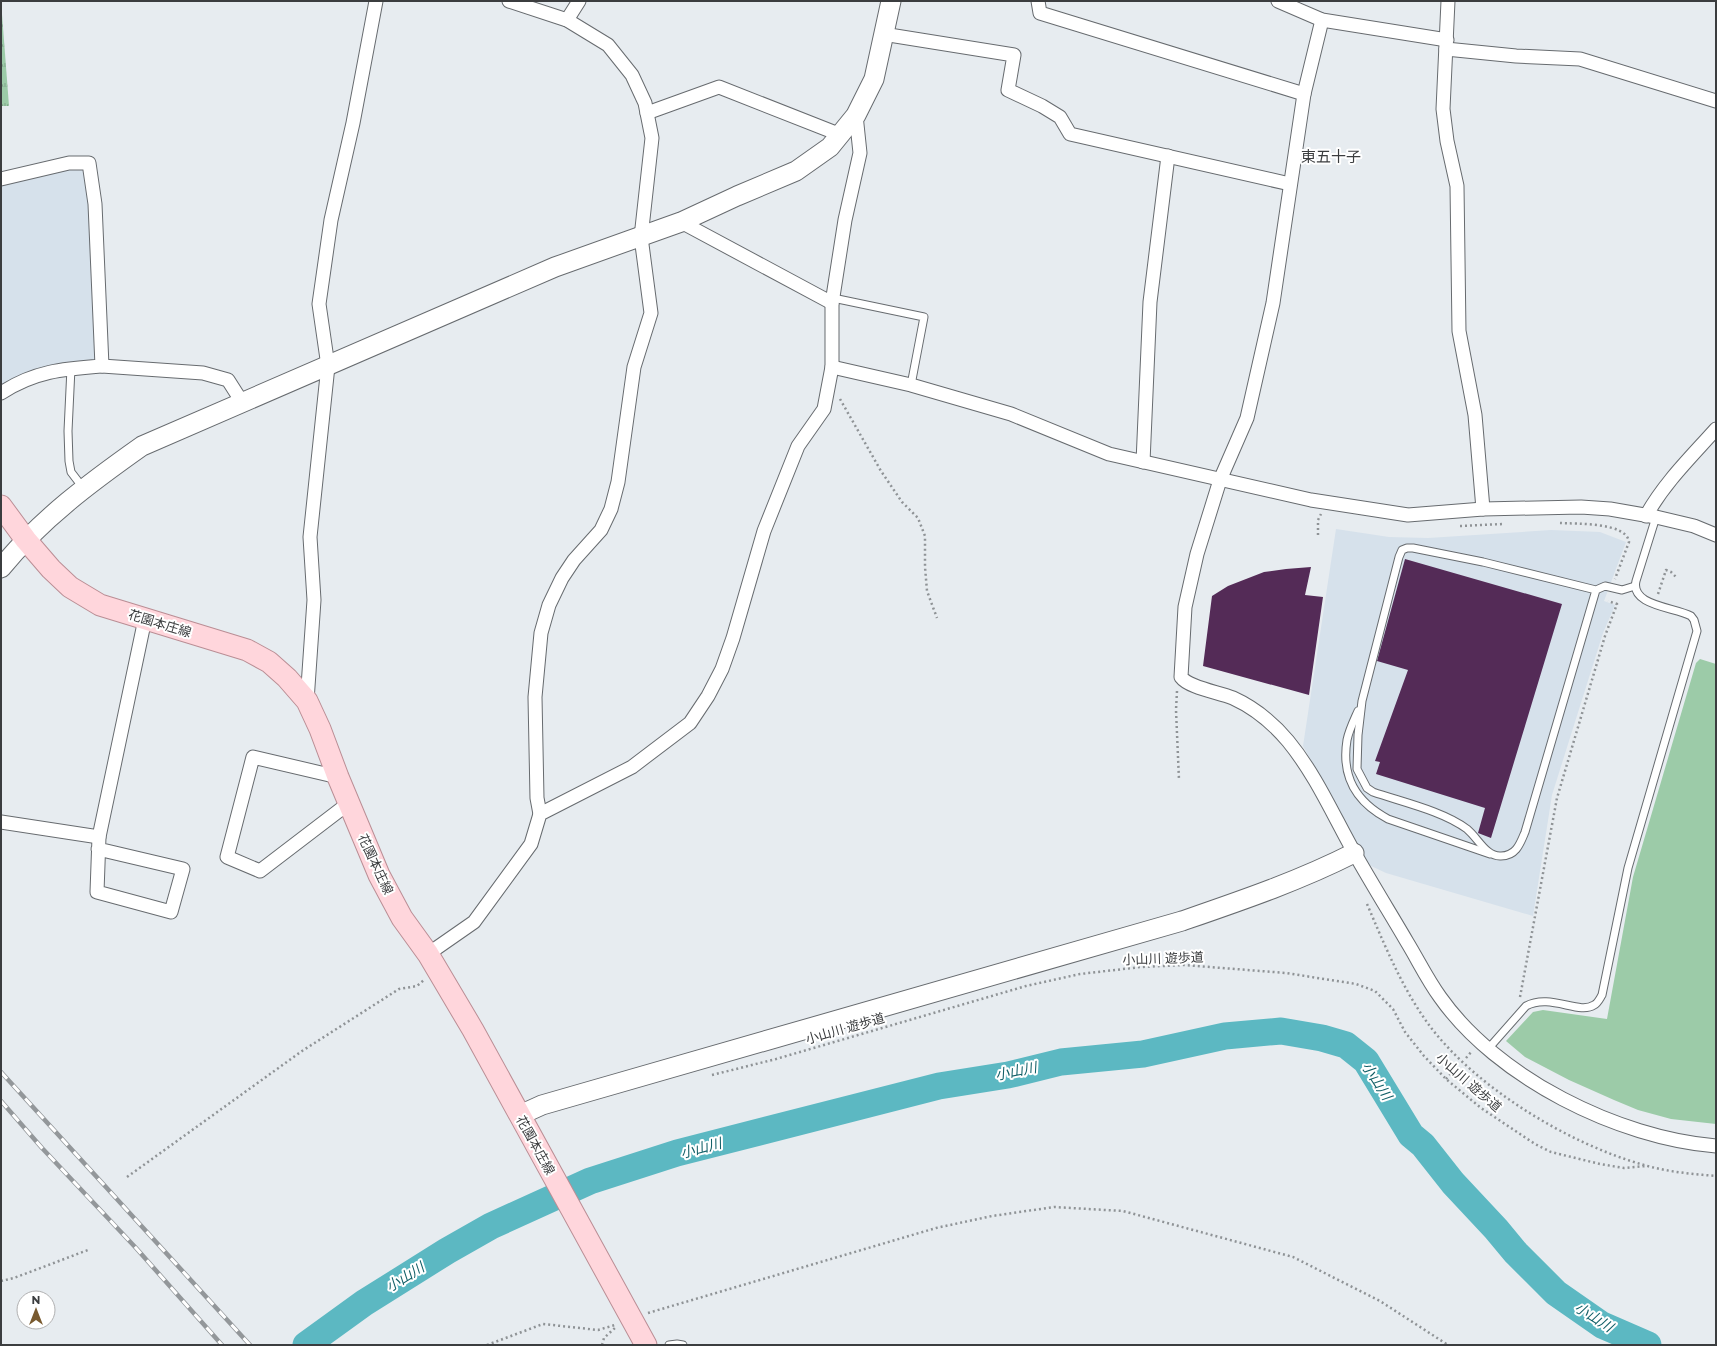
<svg xmlns="http://www.w3.org/2000/svg" width="1717" height="1346" viewBox="0 0 1717 1346" font-family="Montserrat,'Noto Sans JP',sans-serif">
<style>
.built{fill:#d6e1eb}
.grass{fill:#9ccba8}
.park{fill:url(#park-tufts)}
.lines{fill:none;stroke-linecap:round;stroke-linejoin:round}
.river{stroke:#5cb8c2;stroke-width:27}
.building{fill:#542b57}
.lane-casing{stroke:#676b6f;stroke-width:9}
.street-casing{stroke:#676b6f;stroke-width:15}
.secondary-casing{stroke:#676b6f;stroke-width:21}
.primary-casing{stroke:#ba8e95;stroke-width:23}
.path{stroke:#8f9396;stroke-width:2.5;stroke-dasharray:2 3;stroke-linecap:butt}
.lane{stroke:#fff;stroke-width:7}
.street{stroke:#fff;stroke-width:13}
.secondary{stroke:#fff;stroke-width:19}
.primary{stroke:#ffd6dc;stroke-width:21}
.rail-casing{stroke:#93979a;stroke-width:4.5}
.rail{stroke:#fff;stroke-width:3;stroke-dasharray:9;stroke-linecap:butt}
.labels{text-anchor:middle;stroke-width:4;stroke-linejoin:round;paint-order:stroke}
.street-label{font-size:13px;fill:#3b3d3f;stroke:#fff}
.water-label{font-size:14px;font-style:italic;fill:#115f67;stroke:#fff}
.quarter-label{font-size:15px;fill:#3b3d3f;stroke:#fff}
</style>
<defs>
<pattern id="park-tufts" width="24" height="20" patternUnits="userSpaceOnUse"><rect width="24" height="20" fill="#9ccba8"/><path d="M3 7l-1-3M5 7V3M7 7l1-3M15 17l-1-3M17 17v-4M19 17l1-3" fill="none" stroke="#80a68a"/></pattern>
</defs>
<rect width="100%" height="100%" fill="#e7ecf0"/>
<g class="built">
<path d="M66 168H82L87 172 98 360 1 390V182Z"/>
<path d="M1336 529 1389 537 1428 538 1551 530 1600 532 1626 542 1604 601 1615 605 1603 633 1552 795 1533 916 1386 873 1369 865 1303 746Z"/>
</g>
<path class="grass" d="M1700 659 1716 664V1124L1671 1119 1638 1110 1614 1100 1569 1080 1525 1057 1506 1041 1533 1012 1543 1010 1607 1019 1633 877 1696 663Z"/>
<path class="park" d="M1 1 9 106H1Z"/>
<g class="lines">
<path class="river" d="M306 1345 364 1303 447 1251 491 1226 590 1181 677 1153 939 1086 1008 1075 1061 1062 1143 1054 1225 1036 1281 1031 1322 1038 1346 1045 1366 1061 1411 1135 1423 1145 1453 1183 1496 1229 1516 1253 1556 1293 1602 1325 1648 1345"/>
</g>
<g class="building">
<path d="M1405 559 1562 604 1491 838 1478 833 1485 808 1376 774 1380 762 1375 761 1408 670 1377 661Z"/>
<path d="M1311 567 1305 595 1323 597 1309 695 1203 666 1212 596 1228 586 1264 572 1286 569Z"/>
</g>
<g class="lines">
<defs>
<g id="lane">
<path d="M833 298 924 317 911 385"/>
<path d="M71 368 68 431 69 461 71 472 84 489"/>
<path d="M1596 590 1525 832C1520 844 1516 856 1501 856 1486 857 1478 838 1467 829 1443 811 1402 802 1373 792L1367 788 1357 769 1358 735 1362 701 1399 557 1402 550 1407 548H1413L1483 562 1596 590 1605 586 1622 590 1635 586"/>
<path d="M1358 711C1354 720 1349 730 1347 740 1341 777 1356 802 1388 819L1490 854"/>
<path d="M1488 1049 1526 1006C1550 993 1579 1015 1594 1005 1598 1003 1600 998 1602 995L1628 868 1697 631 1694 620 1691 616C1675 607 1630 606 1636 581L1656 517"/>
<path d="M669 1345 677 1344 683 1345"/>
</g>
<g id="street">
<path d="M509 1 567 20 608 45 632 75 645 103 652 138 641 237 651 313 634 367 618 482 611 509 601 530 574 560 562 578 549 605 541 633 535 697 537 798 540 814"/>
<path d="M1038 1 1040 13 1304 94"/>
<path d="M1278 1 1322 20 1447 40"/>
<path d="M1448 1 1443 109 1447 141 1457 186 1459 331 1475 415 1483 509"/>
<path d="M567 20 579 1"/>
<path d="M1322 20 1304 94 1273 303 1247 418 1220 480 1197 554 1185 607 1181 677C1189 688 1219 692 1233 698 1255 708 1272 722 1288 741 1316 775 1334 817 1355 854 1372 884 1390 913 1407 942 1418 960 1427 979 1440 997 1497 1078 1618 1138 1716 1146"/>
<path d="M883 34 1014 55 1008 90 1042 106 1060 117 1070 134 1290 184"/>
<path d="M1446 49 1516 56 1580 59 1716 101"/>
<path d="M647 113 719 87 841 135"/>
<path d="M1 179 69 163H89L95 204 102 366C63 369 35 371 1 393"/>
<path d="M681 222 832 303"/>
<path d="M102 366 203 373 228 380 242 402"/>
<path d="M832 367 911 385 1011 414 1109 454 1311 500 1408 515 1483 509 1581 507 1610 509 1656 517 1694 526 1716 535"/>
<path d="M1143 462 1150 302 1168 156"/>
<path d="M1646 516C1664 483 1692 456 1716 429"/>
<path d="M307 701 314 600 310 537 328 366 319 304 331 220 353 123 376 1"/>
<path d="M338 777 253 757 227 857 260 871 349 803"/>
<path d="M1 822 99 837 145 619"/>
<path d="M98 849 183 869 171 912 97 892 99 837"/>
<path d="M428 954 474 922 531 844 540 814 632 767 690 723 708 696 722 669 733 638 764 531 798 446 824 409 832 367V303L845 220 860 153 856 115"/>
</g>
<g id="secondary">
<path d="M1 568C41 519 91 482 142 446L555 267 681 222 737 196 796 171 830 147 856 115 874 79 891 1"/>
<path d="M520 1115 542 1105 1182 921C1240 901 1299 881 1354 853"/>
</g>
<path id="primary" d="M1 506 26 540 51 569 70 587 100 605 247 650 269 662 287 678 307 701 320 729 338 777 379 875 402 918 428 954 473 1030 646 1345"/>
</defs>
<use href="#lane" class="lane-casing"/>
<use href="#street" class="street-casing"/>
<use href="#secondary" class="secondary-casing"/>
<use href="#primary" class="primary-casing"/>
<g class="path">
<path d="M840 399 881 471 902 502 918 518 925 536V567L927 591 937 618"/>
<path d="M1560 523C1575 524 1627 522 1629 542L1615 579"/>
<path d="M1460 526 1503 524"/>
<path d="M1318 535V520L1321 514"/>
<path d="M1658 594 1666 570 1671 572 1676 577"/>
<path d="M1177 691 1176 710 1179 780"/>
<path d="M1367 904C1385 946 1402 988 1429 1025 1476 1088 1569 1144 1644 1165 1668 1172 1692 1174 1716 1176"/>
<path d="M1520 997 1557 798 1605 636 1617 604 1608 601"/>
<path d="M1466 1058 1472 1051"/>
<path d="M712 1075 776 1059 1026 986 1080 974 1141 967 1184 965 1286 973 1356 984 1375 991 1393 1009 1405 1032 1424 1056 1446 1079 1481 1108 1535 1144 1551 1152 1600 1164 1624 1168 1646 1166"/>
<path d="M1446 1079 1459 1065"/>
<path d="M127 1177 302 1051 399 989 417 986 424 980"/>
<path d="M1 1281 14 1278 88 1250"/>
<path d="M648 1313 936 1228 992 1216 1054 1207 1123 1211 1293 1257 1380 1301 1448 1345"/>
<path d="M487 1345 543 1324 598 1330 615 1325"/>
<path d="M602 1345 604 1338 616 1327"/>
</g>
<use href="#lane" class="lane"/>
<use href="#street" class="street"/>
<use href="#secondary" class="secondary"/>
<use href="#primary" class="primary"/>
<defs>
<g id="rail">
<path d="M1 1072 250 1345"/>
<path d="M1 1101 42 1148 136 1248 222 1345"/>
</g>
</defs>
<use href="#rail" class="rail-casing"/>
<use href="#rail" class="rail"/>
</g>
<g class="labels">
<g class="street-label">
<text transform="translate(160 623) rotate(17)" y="5">花園本庄線</text>
<text transform="translate(376 864) rotate(65)" y="5">花園本庄線</text>
<text transform="translate(1163 958) rotate(-2)" y="5">小山川 遊歩道</text>
<text transform="translate(845 1028) rotate(-16)" y="5">小山川 遊歩道</text>
<text transform="translate(1469 1082) rotate(41)" y="5">小山川 遊歩道</text>
<text transform="translate(536 1145) rotate(61)" y="5">花園本庄線</text>
</g>
<g class="water-label">
<text transform="translate(1016 1071) rotate(-11)" y="5">小山川</text>
<text transform="translate(1377 1081) rotate(57)" y="5">小山川</text>
<text transform="translate(701 1148) rotate(-15)" y="5">小山川</text>
<text transform="translate(405 1277) rotate(-32)" y="5">小山川</text>
<text transform="translate(1594 1317) rotate(32)" y="5">小山川</text>
</g>
<g class="quarter-label">
<text x="1331" y="162">東五十子</text>
</g>
</g>
<rect width="1717" height="1346" fill="none" stroke="#3b3d3f" stroke-width="4"/>
<g transform="translate(36 1310)"><circle r="19" fill="#ffffff" stroke="#b1b1b2"/>
<path d="M0-3L7 15L0 10L-7 15Z" fill="#795a2f"/>
<text y="-6" font-size="11" font-weight="bold" text-anchor="middle" fill="#3b3d3f">N</text>
</g>
</svg>
